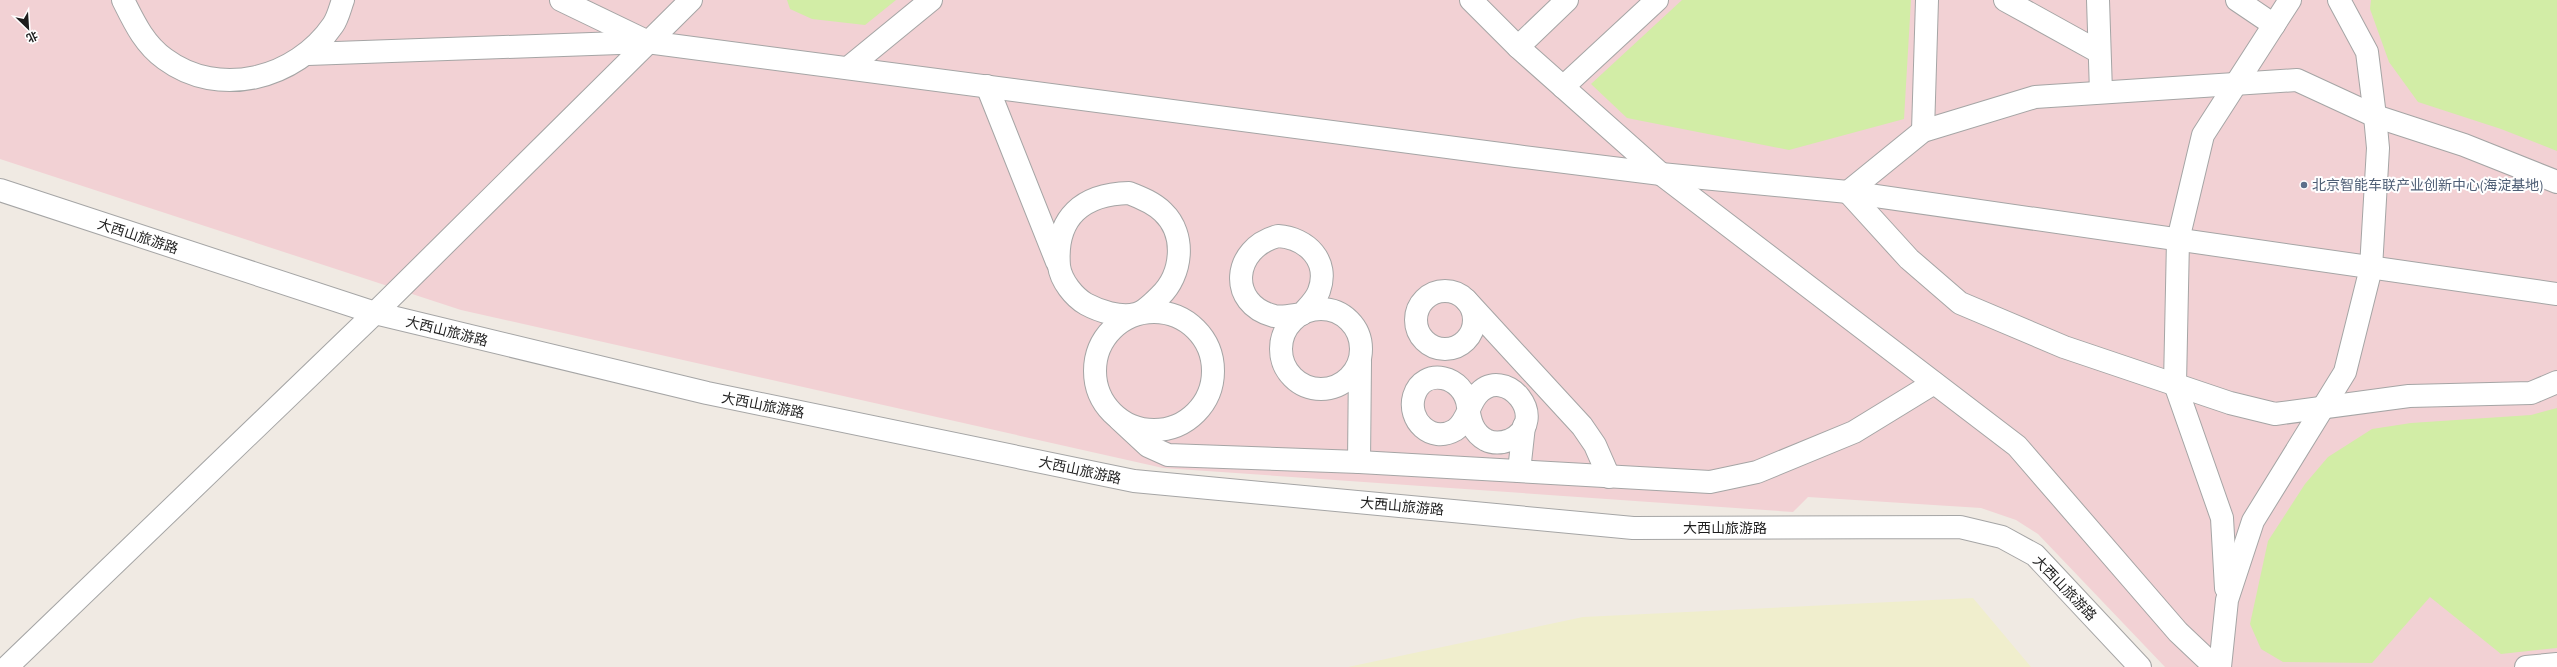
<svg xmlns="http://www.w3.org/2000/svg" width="2557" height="667" viewBox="0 0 2557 667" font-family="'PT Sans Narrow','Noto Sans SC',sans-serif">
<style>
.commercial{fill:#f2d1d4}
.farmland{fill:#f0eecd}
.grass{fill:#d2eda6}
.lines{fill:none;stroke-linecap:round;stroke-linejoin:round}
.minor-casing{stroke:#a5a5a5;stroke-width:24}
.tertiary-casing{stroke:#a5a5a5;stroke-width:24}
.minor{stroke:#fff;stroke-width:22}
.tertiary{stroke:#fff;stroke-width:22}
.service-dot{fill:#5c6f8a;stroke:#fff;stroke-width:1.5}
.labels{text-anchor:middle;stroke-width:4;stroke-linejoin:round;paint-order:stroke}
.service-label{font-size:14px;fill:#4e5e75;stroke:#fff;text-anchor:start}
.street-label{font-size:14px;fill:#1e1e1e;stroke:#fff}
</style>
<rect width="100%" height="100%" fill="#f0eae3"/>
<path class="commercial" d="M0 0H2557V667H2165L2038 534 2016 520 1981 508 1808 497 1793 512 1163 468 461 310 0 159Z"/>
<path class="farmland" d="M1973 598 2031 667H1348L1583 617Z"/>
<g class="grass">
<path d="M787 0H896L865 25 812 19 790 9Z"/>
<path d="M1682 0H1911L1904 119 1789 150 1627 118 1591 84Z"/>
<path d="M2371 0H2557V151L2501 129 2418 102 2389 62 2370 9Z"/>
<path d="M2557 408V648L2501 654 2430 597 2372 663 2283 662 2261 649 2250 624 2268 541 2305 484 2328 457 2372 429 2411 423 2531 415Z"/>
</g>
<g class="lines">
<defs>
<g id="minor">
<path d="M123 0C134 22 144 44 165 59 219 99 296 79 333 25 338 18 340 8 343 0"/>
<path d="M561 0 644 40"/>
<path d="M1471 0 1518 47 1661 174 2017 446 2178 632 2215 667"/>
<path d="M2005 0 2099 52"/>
<path d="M2098 0 2101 92"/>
<path d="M2237 0 2274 25"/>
<path d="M1518 47 1567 0"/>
<path d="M308 54 647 42 1516 156 1661 174 1848 192 2557 294"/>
<path d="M848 68 931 0"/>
<path d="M987 86 1057 262"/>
<path d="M1563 87 1657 0"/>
<path d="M1923 131 1927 0"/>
<path d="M2557 182 2464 145 2375 116 2297 80 2035 97 1923 131 1848 192 1909 259 1960 303 2064 347 2230 403 2275 414 2409 396 2531 393 2557 382"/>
<path d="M1129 193C1142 198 1154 203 1163 212 1187 235 1182 275 1160 296 1154 302 1144 312 1136 314 1120 318 1099 311 1086 304 1074 297 1061 281 1059 266 1055 217 1083 194 1129 193Z"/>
<path d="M1278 236C1307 238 1330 261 1319 291 1316 300 1308 307 1302 314 1293 315 1283 318 1274 316 1227 304 1232 248 1278 236Z"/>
<circle cx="1445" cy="320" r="29"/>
<path d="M1466 300 1582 426 1595 445 1609 477"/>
<circle cx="1321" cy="349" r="40"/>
<circle cx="1154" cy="371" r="59"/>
<path d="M1468 407C1465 375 1423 366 1414 396 1407 420 1431 444 1455 430 1467 422 1468 406 1477 395 1505 362 1552 420 1510 440 1502 443 1494 444 1486 440 1473 433 1470 421 1468 407"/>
<path d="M1120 420 1148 446 1168 455 1359 462 1710 482 1757 472 1854 432 1934 383"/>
<path d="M1359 462 1360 362"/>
<path d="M1519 471 1524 426"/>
<path d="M2226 588 2222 518 2175 384 2178 240 2203 135 2290 0"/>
<path d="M7 667 375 313 691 0"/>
<path d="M2220 667 2227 600 2253 521 2345 372 2371 268 2378 148 2375 116 2367 52 2339 0"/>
<path d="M2526 667 2557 664"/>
</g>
<path id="tertiary" d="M0 190 375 313 707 393 1134 481 1633 528 1960 527 2002 537 2035 555 2140 667"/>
</defs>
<use href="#minor" class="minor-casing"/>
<use href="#tertiary" class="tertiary-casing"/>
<use href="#minor" class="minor"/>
<use href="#tertiary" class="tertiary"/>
</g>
<circle class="service-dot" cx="2304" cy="185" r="4"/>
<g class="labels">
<g class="service-label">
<text x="2312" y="190">北京智能车联产业创新中心(海淀基地)</text>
</g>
<g class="street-label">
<text transform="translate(138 236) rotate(18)" y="5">大西山旅游路</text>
<text transform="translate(447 331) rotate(14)" y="5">大西山旅游路</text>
<text transform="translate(763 405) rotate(11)" y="5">大西山旅游路</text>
<text transform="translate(1080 470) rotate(12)" y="5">大西山旅游路</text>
<text transform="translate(1402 506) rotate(5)" y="5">大西山旅游路</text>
<text x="1725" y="533">大西山旅游路</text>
<text transform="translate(2065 588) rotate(46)" y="5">大西山旅游路</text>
</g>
</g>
<g transform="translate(28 28) rotate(155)" stroke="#ffffff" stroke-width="3" paint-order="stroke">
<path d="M0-3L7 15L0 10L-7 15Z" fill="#1e1e1e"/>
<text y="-6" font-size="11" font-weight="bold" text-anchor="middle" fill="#1e1e1e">北</text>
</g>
</svg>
